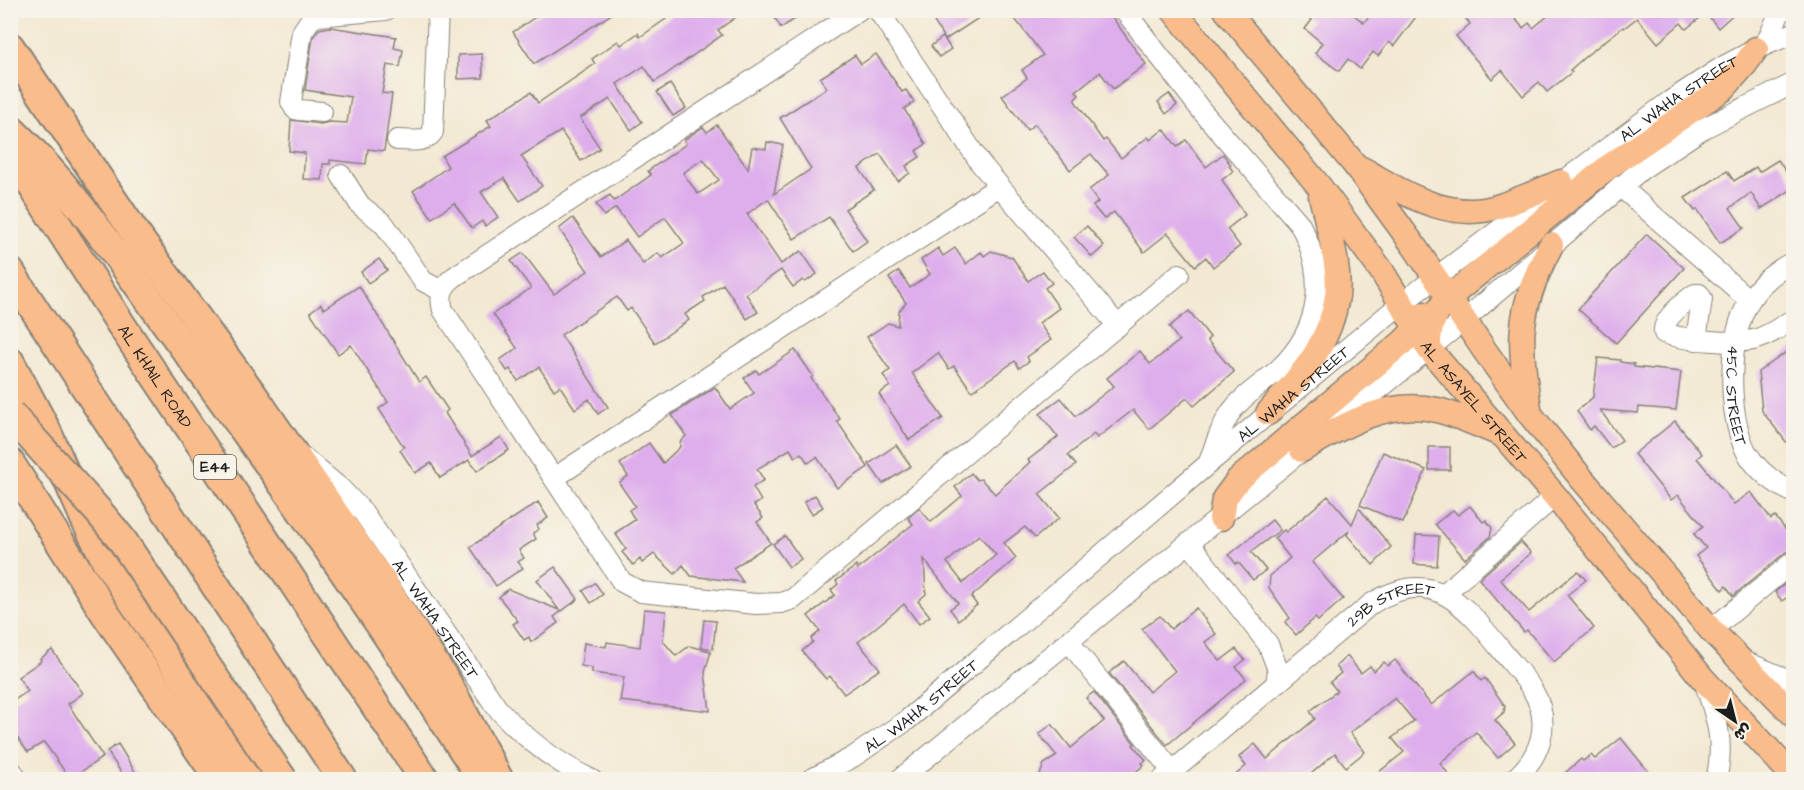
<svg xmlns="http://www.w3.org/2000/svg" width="1804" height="790" viewBox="0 0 1804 790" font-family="'Architects Daughter','Playpen Sans Arabic',sans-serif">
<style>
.building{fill:#deaeec;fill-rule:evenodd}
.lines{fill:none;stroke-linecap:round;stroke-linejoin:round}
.minor-casing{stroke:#888278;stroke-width:22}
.major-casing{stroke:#888278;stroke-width:27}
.highway-casing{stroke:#888278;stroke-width:32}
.minor{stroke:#fff;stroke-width:20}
.major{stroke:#fabc8b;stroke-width:24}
.highway{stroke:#fabc8b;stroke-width:28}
.highway-bridge-casing{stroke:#888278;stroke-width:32;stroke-linecap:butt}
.highway-bridge{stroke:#fabc8b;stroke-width:28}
.labels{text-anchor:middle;stroke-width:4.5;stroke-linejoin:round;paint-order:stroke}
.shield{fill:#f7f3e8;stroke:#5e5c59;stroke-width:1.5}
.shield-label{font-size:15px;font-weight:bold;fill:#1c1c1c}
.street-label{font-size:16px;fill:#1c1c1c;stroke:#f7f3e8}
</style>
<rect width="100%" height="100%" fill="#f7f3e8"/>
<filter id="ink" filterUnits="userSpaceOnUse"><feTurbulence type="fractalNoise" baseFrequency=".0167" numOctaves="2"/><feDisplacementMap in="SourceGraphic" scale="12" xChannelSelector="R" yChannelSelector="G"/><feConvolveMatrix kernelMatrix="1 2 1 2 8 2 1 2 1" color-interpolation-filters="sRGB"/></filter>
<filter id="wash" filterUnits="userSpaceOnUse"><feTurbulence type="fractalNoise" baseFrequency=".008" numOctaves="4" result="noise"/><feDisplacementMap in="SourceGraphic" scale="24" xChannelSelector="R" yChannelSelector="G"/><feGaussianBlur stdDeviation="1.35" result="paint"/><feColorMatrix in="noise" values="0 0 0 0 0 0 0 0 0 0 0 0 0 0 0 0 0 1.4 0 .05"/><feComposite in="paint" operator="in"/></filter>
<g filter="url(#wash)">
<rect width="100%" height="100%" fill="#f3e9d3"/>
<g id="blocks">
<g class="building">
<path d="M546 10H618L534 64 513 32Z"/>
<path d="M679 10H746L718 30 722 35 655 82 644 66 617 84 642 122 631 130 610 99 580 118 600 148 581 161 561 131 521 156 542 186 520 201 504 178 481 192 498 217 485 226 482 221 472 228 454 203 432 218 413 191 448 167 442 156 491 126 487 120 531 92 538 103 595 64 592 59 618 41 621 45 638 33 640 37Z"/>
<path d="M770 10H809L781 28Z"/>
<path d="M927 10H991L945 40Z"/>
<path d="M1008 10H1107L1146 64 1113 89 1100 72 1076 91 1079 95 1075 99V101L1103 141 1106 139 1121 158 1148 137 1150 140 1164 129 1177 147 1186 140 1206 167 1223 154 1231 165 1229 166 1233 171 1222 180 1245 215 1227 229 1240 246 1213 267 1206 257 1195 266 1168 233 1144 252 1114 212 1104 219 1093 206 1098 202 1089 190 1109 175 1091 154 1070 170 1035 124 1027 130 1002 96 1027 78 1022 70 1043 55Z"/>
<path d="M1299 10H1348L1364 23 1373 10H1421L1394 46 1389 42 1378 56 1373 52 1360 69 1348 59 1339 71 1315 53 1322 43 1305 29 1312 20Z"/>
<path d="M1459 10H1508L1523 28 1529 23 1533 28 1555 10H1738L1718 28 1706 13 1686 29 1681 23 1658 43 1637 18 1624 28 1623 27 1587 55 1570 70 1572 72 1547 92 1539 82 1523 96 1502 70 1492 79 1456 36 1470 24Z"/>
<path d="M330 27 396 37 394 48 403 50 400 67 387 65 382 93 392 94 384 151 368 149 366 164 330 160V164H323L322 180 303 179 305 153 289 151 291 120 321 124 329 122 347 123 351 97 305 90 313 37 319 29Z"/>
<path d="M943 37 951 49 939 57 931 46Z"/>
<path d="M482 54 483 78 458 79V55Z"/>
<path d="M876 54 902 92 906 90 914 102 904 109 926 144 916 151 920 157 906 166 910 173 898 181 880 154 859 168 874 190 845 209 867 241 853 251 829 217 794 239 768 199 747 214 781 264 801 251 817 274 805 282 803 280 793 287 781 270 746 294 758 312 747 319 723 284 703 297 705 301 685 314 689 320 655 343 631 308 627 311 617 297 561 335 608 407 598 414 589 399 575 409 560 386 554 390 539 367 518 381 510 369 507 371 500 360 517 348 493 314 531 288 511 261 523 253 554 294 588 271 559 229 573 218 601 257 626 240 643 264 658 253 662 258 684 243 665 217 637 237 616 208 604 216 596 204 610 195 614 201 651 175 648 171 686 144 684 140 703 127 707 132 717 125 748 169 752 147 766 149 767 142 783 145 774 194 811 169 780 118 827 88 820 78 855 55 861 64ZM703 159 719 180 698 194 683 173Z"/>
<path d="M670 84 686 108 673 116 657 92Z"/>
<path d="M1169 94 1177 105 1166 114 1158 102Z"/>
<path d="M1778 160 1794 183V188L1761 209 1751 193 1730 208 1744 228 1720 243 1697 209 1695 211 1685 198 1727 171 1734 181 1756 167 1759 172Z"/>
<path d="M1087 226 1104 246 1092 257 1074 237Z"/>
<path d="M1647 234 1684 268 1616 343 1578 309Z"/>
<path d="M938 248 943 256 955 248 966 264 981 252 984 256 991 251 1012 257 1028 281 1043 271 1052 283 1045 288 1059 308 1039 323 1051 340 1027 357 1029 361 1019 368 1015 361 972 391 954 366 949 369 938 353 912 373 943 418 909 440 879 394 890 386 883 375 890 370 867 337 888 323 898 326 899 311 906 303 889 278 899 271 910 288 930 274 921 260Z"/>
<path d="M379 259 387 270 368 283 361 272Z"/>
<path d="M359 286 419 382 426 377 448 410 445 413 472 456 501 437 509 450 477 471 469 460 440 478 431 463 415 473 400 450 404 447 379 409 388 402 351 345 338 354 310 312 321 304 324 309Z"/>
<path d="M1189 311 1210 337 1207 340 1234 372 1194 406 1187 398 1149 429 1133 410 1097 438 1094 434 1068 455 1076 465 1039 494 1059 518 1035 538 1025 527 1004 543 1016 558 971 597 977 605 958 620 950 609 958 603 924 559 926 594 918 601 930 616 919 624 904 604 858 642 880 669 844 694 830 676 826 679 802 651 813 642 811 639 820 631 808 616 835 595 831 590 838 584 836 581 856 566 858 569 913 524 908 518 919 508 931 522 962 496 955 487 971 473 977 480 981 479 995 494 1030 462 1028 460 1058 437 1040 414 1061 398 1076 416 1114 386 1107 378 1140 351 1150 364 1179 341 1169 327ZM979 535 996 555 963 583 947 562Z"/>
<path d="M1794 347V405L1786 410 1794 420V452L1762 411 1758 372Z"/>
<path d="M795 350 813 376 811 378 840 419 837 421 868 467 837 488 817 457 808 463 801 453 795 457 790 449 757 469 764 480 753 487 761 501 754 505 763 518 757 522 771 543 733 568 743 582 691 576 683 565 675 574 654 554 642 563 640 559 633 565 622 552 626 549 615 533 635 520 629 510 635 506 619 483 628 476 620 464 649 443 663 463 680 447V442L686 436 672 415 715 387 730 409 754 393 744 378 756 370 759 374Z"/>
<path d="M1598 358 1620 360V362L1634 364V367L1681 372 1676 410 1639 407 1638 413 1600 410 1622 440 1611 448 1594 426 1590 430 1577 411 1593 397Z"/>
<path d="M1675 421 1702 454 1697 458 1734 504 1751 492 1771 519 1775 516 1787 532 1794 527V549L1786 552 1733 596 1726 586 1722 590 1696 556 1706 548 1694 534 1703 526 1678 495 1671 500 1634 454Z"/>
<path d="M896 445 911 466 883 484 869 464Z"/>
<rect x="1429" y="447" width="21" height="23"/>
<path d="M1383 452 1426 470 1403 523 1360 505Z"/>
<path d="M815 495 823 507 812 514 804 502Z"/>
<path d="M1328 496 1352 524 1359 508 1391 547 1373 565 1347 535 1349 531 1312 562 1343 599 1318 621 1315 618 1296 635 1285 622 1290 618 1269 588 1270 576 1290 558 1274 538 1284 530 1286 532Z"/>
<path d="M538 502 548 518 537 525 539 529 533 533 536 539 519 550 524 558 518 562 523 568 496 586 470 547Z"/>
<path d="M1470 506 1483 522 1486 520 1492 528 1490 537 1465 559 1435 524 1453 510 1458 515Z"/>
<path d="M1272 520 1280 530 1251 552 1266 570 1253 580 1238 562 1236 564 1229 555Z"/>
<path d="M1416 535 1439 536 1437 566 1414 564Z"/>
<path d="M785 536 801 559 789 567 773 544Z"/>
<path d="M1521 542 1531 553 1500 579 1529 612 1578 571 1586 580 1567 595 1594 628 1554 662 1527 630 1524 632 1479 579Z"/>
<path d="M555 567 578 599 554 617 558 623 531 642 529 637 524 640 513 624 518 621 499 597 508 589 559 610 537 580Z"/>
<path d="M1794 577V592L1782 601 1775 592Z"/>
<path d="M595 583 603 594 591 603 583 591Z"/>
<path d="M1196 608 1216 634 1205 642 1220 661 1236 649 1245 660 1236 667 1246 679 1167 745 1109 673 1124 661 1149 692 1175 671 1142 629 1160 616 1171 629Z"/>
<path d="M644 609 666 611 663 641 676 656 689 646 711 651 705 672 710 711 620 701 624 677 592 673V668L581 666 584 643 606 647 607 642 640 647Z"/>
<path d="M704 620 716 621 713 649 701 647Z"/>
<path d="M52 650 83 693 68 704 103 757 70 779 44 742 28 752 10 728V703L28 691 18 677 41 661 40 659Z"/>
<path d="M1347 656 1361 673 1370 666 1374 671 1384 662 1388 666 1395 660 1431 705 1474 671 1481 681 1485 678 1505 706 1504 712 1495 720 1515 743 1498 758 1476 732 1440 763 1453 780H1369L1404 752 1392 738 1414 721 1395 698 1350 733 1365 752 1346 767 1335 753 1304 780H1230L1246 766 1239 757 1255 744 1267 759 1315 719 1310 711 1337 691 1330 682 1341 673 1336 666Z"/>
<path d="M1094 692 1135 744 1133 745 1146 760 1142 763 1144 765 1126 780H1038L1044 764 1057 756 1039 734 1052 724 1071 748 1104 721 1086 698Z"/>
<path d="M1621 738 1648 771 1638 780H1557L1581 759 1583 761 1591 755 1595 759Z"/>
<path d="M118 744 140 780H126L107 751Z"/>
</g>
</g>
</g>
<g filter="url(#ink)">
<use href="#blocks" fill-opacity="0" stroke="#888278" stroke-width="1.5"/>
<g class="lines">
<defs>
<g id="minor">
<path d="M859 10 454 277C442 286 439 296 443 310L622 582 641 592 756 604 781 603 793 599 1179 274"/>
<path d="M878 10 981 164 1118 326"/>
<path d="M1124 10 1201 110 1299 223C1327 274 1323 327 1279 369 1263 384 1244 394 1231 412 1221 427 1215 445 1209 462"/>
<path d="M1765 45 1781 10"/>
<path d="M322 112 299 110 295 109 291 102 302 32 311 19 318 16 386 10"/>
<path d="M397 140C410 140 425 144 433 132L438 10"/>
<path d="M341 175 360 205 384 224 423 281 442 291"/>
<path d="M1620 186 1749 300"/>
<path id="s1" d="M1794 261C1776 271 1761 282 1750 300 1727 336 1727 414 1746 451 1757 471 1774 483 1794 493"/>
<path d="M1696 340 1702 299 1699 294H1695C1685 301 1661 320 1664 333 1683 340 1737 345 1757 339 1770 335 1782 326 1794 319"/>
<path d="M1336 424 1463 321 1642 169 1702 129 1794 83"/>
<path id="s2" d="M305 459 341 489 363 512 497 708C525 739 555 762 592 780"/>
<path d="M554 478 998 187"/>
<path d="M1190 544 1268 644 1278 670 1276 684"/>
<path d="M1444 594 1555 496"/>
<path d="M1711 630 1794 561"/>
<path d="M1069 642 1172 771"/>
<path d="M1746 662 1794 682"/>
<path d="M1705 684C1717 719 1725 743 1716 780"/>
<path d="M10 768 18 780"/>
<path id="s3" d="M810 780 853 757 906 721 1208 464 1402 303 1670 101 1722 67 1756 49 1794 33"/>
<path d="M899 780 1312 442"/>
<path id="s4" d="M1162 780 1371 604C1433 564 1465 605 1502 651 1512 664 1525 677 1533 691 1552 723 1541 757 1513 780"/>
</g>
<g id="major">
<path id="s5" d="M1173 10 1319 186 1381 270 1429 349 1555 496 1703 679 1794 777"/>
<path d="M1226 10 1355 165 1414 246 1485 351 1529 413 1582 479 1711 630 1794 715"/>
<path d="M1362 169C1404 193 1450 223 1500 206 1521 199 1541 190 1561 182"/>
<path d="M1429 349C1428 328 1434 313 1448 298L1608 167 1723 89 1746 63 1756 49"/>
<path d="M1529 408C1518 337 1517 311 1551 245"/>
<path d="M1268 413C1299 377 1330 346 1337 296 1341 269 1327 222 1321 196"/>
<path d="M1302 450C1343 426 1387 398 1437 410 1458 415 1478 425 1498 433"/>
<path d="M1221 518 1224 499 1238 480 1403 342 1417 328 1424 314"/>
</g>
<g id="highway">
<path d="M10 47 137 236 255 398 383 584 447 683 499 780"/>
<path d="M10 129C74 189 122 264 174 334 278 474 378 618 473 765"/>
<path id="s6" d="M10 151 122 326 425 780"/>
<path d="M10 272 343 780"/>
<path d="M10 362 46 430 86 521 107 562 251 780"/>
<path d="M10 463 105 613 220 780"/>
</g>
</defs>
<use href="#minor" class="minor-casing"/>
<use href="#major" class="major-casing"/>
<use href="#highway" class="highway-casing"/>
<use href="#minor" class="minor"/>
<use href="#major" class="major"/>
<use href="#highway" class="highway"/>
<defs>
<path id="highway-bridge" d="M10 414 98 511 122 540 283 780"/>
</defs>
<use href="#highway-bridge" class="highway-bridge-casing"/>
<use href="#highway-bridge" class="highway-bridge"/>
</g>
</g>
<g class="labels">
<rect class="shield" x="194" y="455" width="42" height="24" rx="4.5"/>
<g class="shield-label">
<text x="215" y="472">E44</text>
</g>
<g class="street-label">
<text dy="6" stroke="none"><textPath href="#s3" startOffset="1106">AL WAHA STREET</textPath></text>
<text dy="6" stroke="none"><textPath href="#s6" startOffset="268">AL KHAIL ROAD</textPath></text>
<text dy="6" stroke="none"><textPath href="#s3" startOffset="620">AL WAHA STREET</textPath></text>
<text dy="6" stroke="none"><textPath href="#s1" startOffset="158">45C STREET</textPath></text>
<text dy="6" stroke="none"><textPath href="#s5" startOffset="495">AL ASAYEL STREET</textPath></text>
<text dy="6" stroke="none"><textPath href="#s4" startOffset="292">29B STREET</textPath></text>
<text dy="6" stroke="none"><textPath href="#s2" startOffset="208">AL WAHA STREET</textPath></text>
<text dy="6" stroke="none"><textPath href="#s3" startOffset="134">AL WAHA STREET</textPath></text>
</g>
</g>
<rect width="1804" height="790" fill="none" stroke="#f7f3e8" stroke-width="36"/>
<g transform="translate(1735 721) rotate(145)" stroke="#f7f3e8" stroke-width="4.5" paint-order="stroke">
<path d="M0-4.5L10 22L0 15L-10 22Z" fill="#1c1c1c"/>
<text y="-9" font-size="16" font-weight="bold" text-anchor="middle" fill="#1c1c1c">ش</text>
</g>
</svg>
